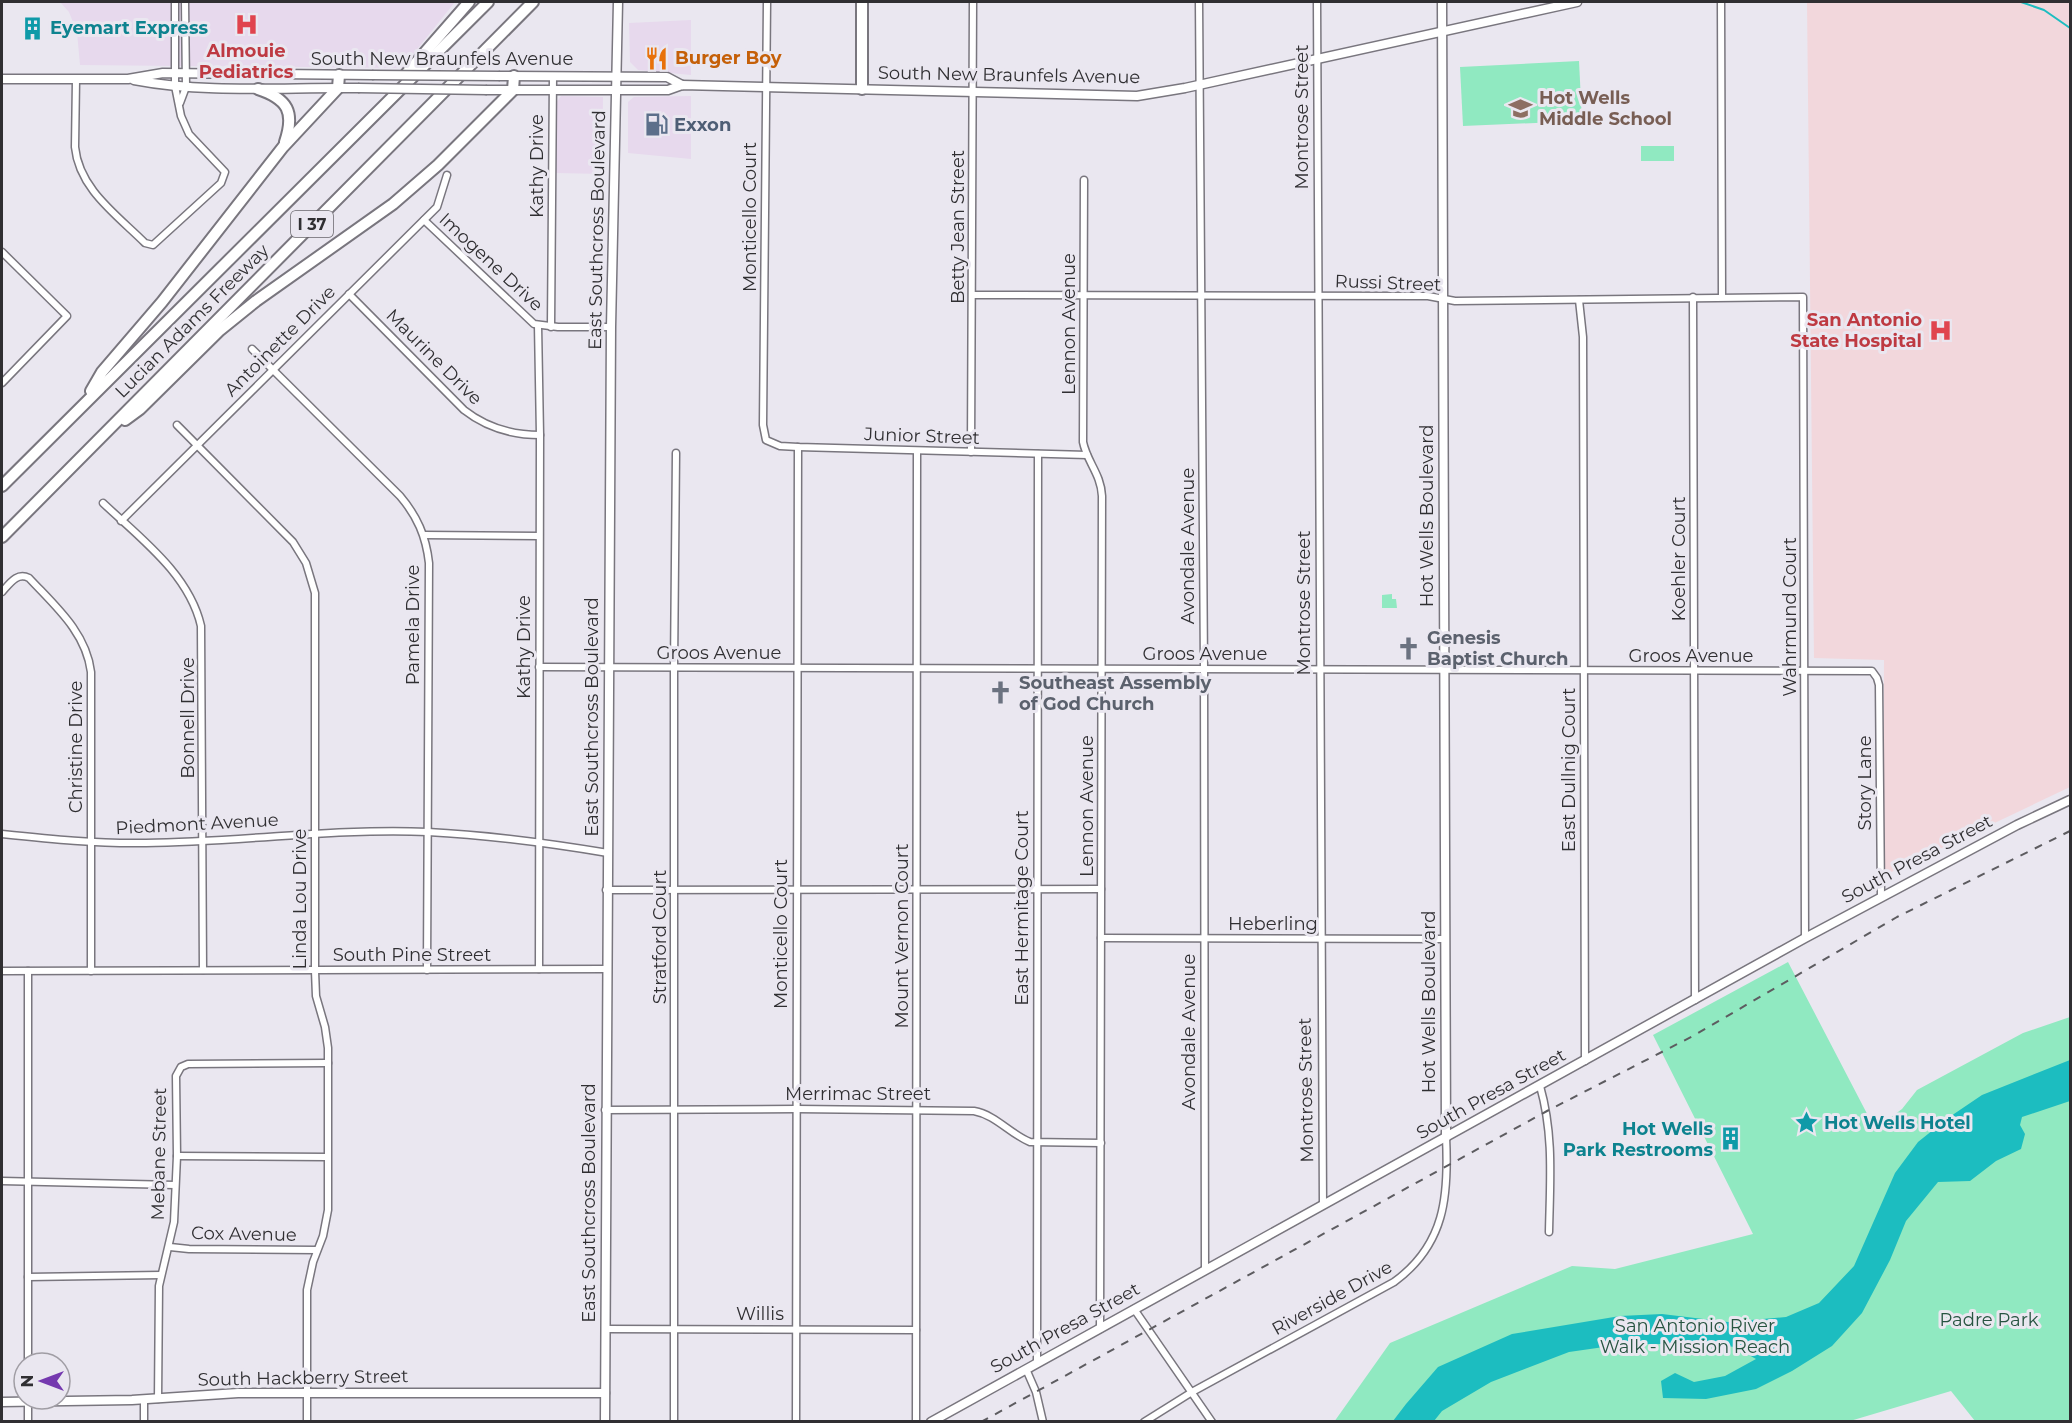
<svg xmlns="http://www.w3.org/2000/svg" width="2072" height="1423" viewBox="0 0 2072 1423" font-family="Montserrat,sans-serif">
<style>
.commercial{fill:#e7d9ed}
.medical{fill:#f2d7dc}
.green{fill:#90e9c1}
.water{fill:#1cbdc0}
.lines{fill:none;stroke-linecap:round;stroke-linejoin:round}
.stream{stroke:#1cbdc0;stroke-width:2}
.street-casing{stroke:#79767e;stroke-width:9}
.secondary-casing{stroke:#79767e;stroke-width:11}
.highway-casing{stroke:#79767e;stroke-width:14}
.street{stroke:#fff;stroke-width:6}
.secondary{stroke:#fff;stroke-width:8}
.highway{stroke:#fff;stroke-width:10}
.rail{stroke:#5d5c60;stroke-width:2;stroke-dasharray:8 8;stroke-linecap:butt}
.secondary-bridge-casing{stroke:#79767e;stroke-width:11;stroke-linecap:butt}
.secondary-bridge{stroke:#fff;stroke-width:8}
.labels{text-anchor:middle;stroke-width:6;stroke-linejoin:round;paint-order:stroke}
.shield{fill:#eae7f0;stroke:#68666b;stroke-width:1.5}
.shield-label{font-size:16px;font-weight:bold;fill:#302f32}
.culture-label{font-size:18px;font-weight:bold;fill:#0d838f;stroke:#eae7f0;text-anchor:start}
.health-label{font-size:18px;font-weight:bold;fill:#be3a42;stroke:#eae7f0}
.food-label{font-size:18px;font-weight:bold;fill:#c56008;stroke:#eae7f0;text-anchor:start}
.street-label{font-size:18px;fill:#302f32;stroke:#eae7f0}
.education-label{font-size:18px;font-weight:bold;fill:#785e54;stroke:#eae7f0;text-anchor:start}
.service-label{font-size:18px;font-weight:bold;fill:#4e5e75;stroke:#eae7f0;text-anchor:start}
.worship-label{font-size:18px;font-weight:bold;fill:#5b616d;stroke:#eae7f0;text-anchor:start}
.park-label{font-size:18px;fill:#275441;stroke:#eae7f0}
</style>
<rect width="100%" height="100%" fill="#eae7f0"/>
<g class="commercial">
<path d="M60 2H455L402 68 80 65 77 32 69 12Z"/>
<path d="M691 20V75L638 70 630 62 629 23Z"/>
<path d="M561 96 603 97 602 174 556 173V103Z"/>
<path d="M691 96V159L628 153V102L634 97Z"/>
</g>
<path class="medical" d="M1807 2H2070V787L1883 876 1884 660 1814 658Z"/>
<g class="green">
<path d="M1579 61 1582 121 1463 126 1460 67Z"/>
<rect x="1641" y="146" width="33" height="15"/>
<path d="M1392 594V599H1396L1397 608H1382V595Z"/>
<path d="M1788 962 1875 1129 1902 1109 1917 1090 2023 1033 2070 1017V1421H1975L1951 1391 1850 1421 1334 1422 1390 1343 1572 1266 1615 1269 1753 1234 1653 1035Z"/>
</g>
<path class="water" d="M2070 1060V1101L2022 1117 2020 1125 2025 1134 2021 1149 1996 1161 1970 1181 1938 1182 1906 1221 1890 1260 1862 1313 1832 1346 1792 1371 1756 1389 1706 1399 1663 1398 1661 1381 1675 1373 1694 1382 1725 1376 1756 1359 1735 1347 1708 1344H1625L1569 1352 1491 1382 1442 1411 1434 1421H1393L1406 1404 1438 1367 1512 1334 1620 1316 1662 1314 1728 1322 1786 1317 1819 1303 1854 1266 1895 1173 1918 1142 1948 1118 1982 1095Z"/>
<g class="lines">
<path class="stream" d="M2021 2 2044 10 2070 28"/>
<defs>
<g id="street">
<path d="M767 2 763 425 766 440 780 446 798 447 1087 455"/>
<path d="M1199 2 1204 669 1205 1270"/>
<path d="M1317 2 1323 1205"/>
<path d="M1721 2 1722 296"/>
<path d="M76 80 75 147C79 189 117 215 145 243L153 245 221 183 225 172 189 134 181 116 175 86V2"/>
<path d="M180 103 186 87 185 2"/>
<path d="M1084 180 1083 442C1087 462 1101 474 1102 496L1100 1329"/>
<path d="M424 220 534 324 558 327H611"/>
<path d="M2 252 67 316 2 383"/>
<path d="M349 294 464 410C487 428 511 435 540 435"/>
<path d="M973 295 1428 296 1455 301 1803 297 1805 938"/>
<path d="M1693 297 1695 1000"/>
<path d="M1579 300 1583 337 1585 1061"/>
<path d="M538 325 540 435 539 969"/>
<path d="M551 327 553 77"/>
<path d="M252 349 400 496C417 516 426 536 429 563L427 970"/>
<path d="M177 425 293 542 306 563 315 593V971L316 996 325 1027 328 1048V1210L323 1236 313 1262 307 1290V1422"/>
<path d="M971 452 973 2"/>
<path d="M103 503C140 538 189 574 201 626L203 970"/>
<path d="M121 521 437 207 447 175"/>
<path d="M424 535 539 536"/>
<path d="M2 592C10 583 17 572 29 578 55 606 86 632 91 672V971"/>
<path d="M539 667 1872 671 1877 678 1879 685 1881 896"/>
<path d="M2 834C50 839 98 844 146 843 240 842 334 828 428 832 488 835 548 843 608 853"/>
<path d="M606 890 1101 889"/>
<path d="M1101 938 1445 939"/>
<path d="M2 971 606 969"/>
<path d="M28 971V1363"/>
<path d="M1540 1086C1554 1135 1550 1181 1549 1232"/>
<path d="M605 1110 797 1109 974 1111C996 1115 1010 1134 1030 1142L1101 1143"/>
<path d="M177 1156 327 1157"/>
<path d="M2 1181 175 1185"/>
<path d="M170 1247 189 1249 317 1250"/>
<path d="M28 1277 161 1275"/>
<path d="M1134 1309 1212 1422"/>
<path d="M605 1329 916 1330"/>
<path d="M1037 1363 1038 454"/>
<path d="M1026 1369 1036 1392 1043 1422"/>
<path d="M144 1399V1422"/>
<path d="M158 1399 159 1286 174 1222 177 1156 176 1076 181 1067 188 1064 328 1063"/>
<path d="M28 1422V1399"/>
<path d="M674 1422V668L676 453"/>
<path d="M796 1422 798 447"/>
<path d="M916 1422 917 451"/>
<path d="M1144 1422 1192 1392 1394 1282C1445 1245 1449 1196 1446 1137"/>
</g>
<g id="secondary">
<path d="M1442 2 1446 1137"/>
<path d="M500 76 667 77 682 85"/>
<path d="M2 79H128L163 73 372 75"/>
<path d="M134 80C207 94 284 87 358 88"/>
<path d="M487 90H668L682 85 1137 96 1185 88 1577 2"/>
<path d="M2 1402 132 1400 238 1393H605"/>
<path d="M605 1422 611 327 618 2"/>
<path d="M931 1422 1805 938 2017 825 2070 800"/>
</g>
<g id="highway">
<path d="M406 74 469 2"/>
<path d="M258 89C288 99 295 112 285 142"/>
<path d="M862 89V2"/>
<path d="M91 391 102 372 162 302 283 147 338 88 339 75"/>
<path d="M125 420 140 409 220 330 256 301 393 204 438 165 513 90 514 76"/>
<path d="M2 486 488 2"/>
<path d="M2 537 533 2"/>
</g>
</defs>
<use href="#street" class="street-casing"/>
<use href="#secondary" class="secondary-casing"/>
<use href="#highway" class="highway-casing"/>
<use href="#street" class="street"/>
<use href="#secondary" class="secondary"/>
<use href="#highway" class="highway"/>
<path class="rail" d="M981 1422 1547 1111 1693 1036 1897 917 2070 831"/>
<defs>
<g id="secondary-bridge">
<path d="M372 75 500 76"/>
<path d="M358 88 487 90"/>
</g>
</defs>
<use href="#secondary-bridge" class="secondary-bridge-casing"/>
<use href="#secondary-bridge" class="secondary-bridge"/>
</g>
<defs>
<symbol id="hospital-bare" viewBox="-9 -9 18 18"><path d="M-5-5h3v3.5h4V-5h3V5h-3V1.5h-4V5h-3Z" fill="#e0444e" stroke="#eae7f0" stroke-width="2.5" paint-order="stroke"/></symbol>
<symbol id="building-bare" viewBox="-9 -9 18 18"><path d="M-4-6H4V6H1V3H-1V6H-4ZM-2.5-4.3h1.7v1.8h-1.7ZM.8-4.3h1.7v1.8H.8ZM-2.5-1h1.7V.8h-1.7ZM.8-1h1.7V.8H.8Z" fill="#0f9aa8" stroke="#eae7f0" stroke-width="2.5" paint-order="stroke"/></symbol>
<symbol id="restaurant-bare" viewBox="-9 -9 18 18"><path d="M-5-6h1v4h1v-4h1v4h1v-4h1v5L-1.5 .5V6h-2V.5L-5-1ZM5-6V6H3V1.5H1.5Q1.5-4 5-6Z" fill="#e8710a" stroke="#eae7f0" stroke-width="2.5" paint-order="stroke"/></symbol>
<symbol id="school-bare" viewBox="-9 -9 18 18"><path d="M0-5L7-2L0 1L-7-2ZM-4 1L0 2.5L4 1V4Q0 6-4 4Z" fill="#8d6e63" stroke="#eae7f0" stroke-width="2.5" paint-order="stroke"/></symbol>
<symbol id="fuel-bare" viewBox="-9 -9 18 18"><path d="M-5.5-6h7V0h2V4h1.3V-2.5L3-4.5l.8-.8L6-3V5H2.5V1h-1V6h-7ZM-4.2-4.7v3.2H.2V-4.7Z" fill="#5c6f8a" stroke="#eae7f0" stroke-width="2.5" paint-order="stroke"/></symbol>
<symbol id="church-bare" viewBox="-9 -9 18 18"><path d="M-1.2-6h2.4v3.5h3.3v2.4h-3.3V6h-2.4V-.1h-3.3v-2.4h3.3Z" fill="#6b7280" stroke="#eae7f0" stroke-width="2.5" paint-order="stroke"/></symbol>
<symbol id="sight-bare" viewBox="-9 -9 18 18"><path d="M0-6L1.8-2.2L6-1.7L2.9 1.2L3.7 5.4L0 3.3L-3.7 5.4L-2.9 1.2L-6-1.7L-1.8-2.2Z" fill="#0f9aa8" stroke="#eae7f0" stroke-width="2.5" paint-order="stroke"/></symbol>
</defs>
<g fill-rule="evenodd">
<use href="#hospital-bare" x="230" y="8" width="33" height="33"/>
<use href="#building-bare" x="16" y="12" width="33" height="33"/>
<use href="#restaurant-bare" x="640" y="42" width="33" height="33"/>
<use href="#school-bare" x="1504" y="92" width="33" height="33"/>
<use href="#fuel-bare" x="640" y="108" width="33" height="33"/>
<use href="#hospital-bare" x="1924" y="314" width="33" height="33"/>
<use href="#church-bare" x="1392" y="632" width="33" height="33"/>
<use href="#church-bare" x="984" y="676" width="33" height="33"/>
<use href="#sight-bare" x="1790" y="1106" width="33" height="33"/>
<use href="#building-bare" x="1714" y="1122" width="33" height="33"/>
</g>
<g class="labels">
<rect class="shield" x="291" y="211" width="42" height="26" rx="4.5"/>
<g class="shield-label">
<text x="312" y="230">I 37</text>
</g>
<g class="culture-label">
<text x="50" y="34">Eyemart Express</text>
<text x="1824" y="1129">Hot Wells Hotel</text>
<text x="1713" y="1135" text-anchor="end">Hot Wells<tspan x="1713" dy="21">Park Restrooms</tspan></text>
</g>
<g class="health-label">
<text x="246" y="57">Almouie<tspan x="246" dy="21">Pediatrics</tspan></text>
<text x="1922" y="326" text-anchor="end">San Antonio<tspan x="1922" dy="21">State Hospital</tspan></text>
</g>
<g class="food-label">
<text x="675" y="64">Burger Boy</text>
</g>
<g class="street-label">
<text x="442" y="65">South New Braunfels Avenue</text>
<text transform="translate(1009 75) rotate(1)" y="6">South New Braunfels Avenue</text>
<text transform="translate(1302 117) rotate(-90)" y="6">Montrose Street</text>
<text transform="translate(537 166) rotate(-90)" y="6">Kathy Drive</text>
<text transform="translate(750 217) rotate(-90)" y="6">Monticello Court</text>
<text transform="translate(958 227) rotate(-90)" y="6">Betty Jean Street</text>
<text transform="translate(597 230) rotate(-89)" y="6">East Southcross Boulevard</text>
<text transform="translate(491 262) rotate(43)" y="6">Imogene Drive</text>
<text transform="translate(1388 283) rotate(2)" y="6">Russi Street</text>
<text transform="translate(192 321) rotate(-45)" y="6">Lucian Adams Freeway</text>
<text transform="translate(1069 324) rotate(-90)" y="6">Lennon Avenue</text>
<text transform="translate(280 341) rotate(-45)" y="6">Antoinette Drive</text>
<text transform="translate(434 357) rotate(45)" y="6">Maurine Drive</text>
<text transform="translate(922 436) rotate(2)" y="6">Junior Street</text>
<text transform="translate(1427 516) rotate(-90)" y="6">Hot Wells Boulevard</text>
<text transform="translate(1188 546) rotate(-90)" y="6">Avondale Avenue</text>
<text transform="translate(1679 559) rotate(-90)" y="6">Koehler Court</text>
<text transform="translate(1304 603) rotate(-90)" y="6">Montrose Street</text>
<text transform="translate(1790 617) rotate(-90)" y="6">Wahrmund Court</text>
<text transform="translate(413 625) rotate(-90)" y="6">Pamela Drive</text>
<text transform="translate(524 647) rotate(-90)" y="6">Kathy Drive</text>
<text x="719" y="659">Groos Avenue</text>
<text x="1205" y="660">Groos Avenue</text>
<text x="1691" y="662">Groos Avenue</text>
<text transform="translate(592 717) rotate(-90)" y="6">East Southcross Boulevard</text>
<text transform="translate(188 718) rotate(-90)" y="6">Bonnell Drive</text>
<text transform="translate(76 747) rotate(-90)" y="6">Christine Drive</text>
<text transform="translate(1569 770) rotate(-90)" y="6">East Dullnig Court</text>
<text transform="translate(1865 783) rotate(-90)" y="6">Story Lane</text>
<text transform="translate(1087 806) rotate(-90)" y="6">Lennon Avenue</text>
<text transform="translate(197 824) rotate(-3)" y="6">Piedmont Avenue</text>
<text transform="translate(1917 859) rotate(-28)" y="6">South Presa Street</text>
<text transform="translate(300 899) rotate(-90)" y="6">Linda Lou Drive</text>
<text transform="translate(1022 908) rotate(-90)" y="6">East Hermitage Court</text>
<text x="1273" y="930">Heberling</text>
<text transform="translate(781 934) rotate(-90)" y="6">Monticello Court</text>
<text transform="translate(902 936) rotate(-90)" y="6">Mount Vernon Court</text>
<text transform="translate(660 937) rotate(-90)" y="6">Stratford Court</text>
<text x="412" y="961">South Pine Street</text>
<text transform="translate(1429 1002) rotate(-90)" y="6">Hot Wells Boulevard</text>
<text transform="translate(1189 1032) rotate(-90)" y="6">Avondale Avenue</text>
<text transform="translate(1306 1090) rotate(-91)" y="6">Montrose Street</text>
<text x="858" y="1100">Merrimac Street</text>
<text transform="translate(1491 1094) rotate(-29)" y="6">South Presa Street</text>
<text transform="translate(159 1154) rotate(-89)" y="6">Mebane Street</text>
<text transform="translate(589 1203) rotate(-90)" y="6">East Southcross Boulevard</text>
<text transform="translate(244 1234) rotate(1)" y="6">Cox Avenue</text>
<text transform="translate(1332 1298) rotate(-29)" y="6">Riverside Drive</text>
<text x="760" y="1320">Willis</text>
<text transform="translate(1065 1328) rotate(-29)" y="6">South Presa Street</text>
<text transform="translate(303 1378) rotate(-1)" y="6">South Hackberry Street</text>
</g>
<g class="education-label">
<text x="1539" y="104">Hot Wells<tspan x="1539" dy="21">Middle School</tspan></text>
</g>
<g class="service-label">
<text x="674" y="131">Exxon</text>
</g>
<g class="worship-label">
<text x="1427" y="644">Genesis<tspan x="1427" dy="21">Baptist Church</tspan></text>
<text x="1019" y="689">Southeast Assembly<tspan x="1019" dy="21">of God Church</tspan></text>
</g>
<g class="park-label">
<text x="1989" y="1326">Padre Park</text>
<text x="1695" y="1332">San Antonio River<tspan x="1695" dy="21">Walk - Mission Reach</tspan></text>
</g>
</g>
<rect width="2072" height="1423" fill="none" stroke="#302f32" stroke-width="6"/>
<g transform="translate(42 1381) rotate(270)"><circle r="28" fill="#eae7f0" stroke="#a09da4" stroke-width="1.5"/>
<path d="M0-4.5L10 22L0 15L-10 22Z" fill="#7539af"/>
<text y="-9" font-size="16" font-weight="bold" text-anchor="middle" fill="#302f32">N</text>
</g>
</svg>
